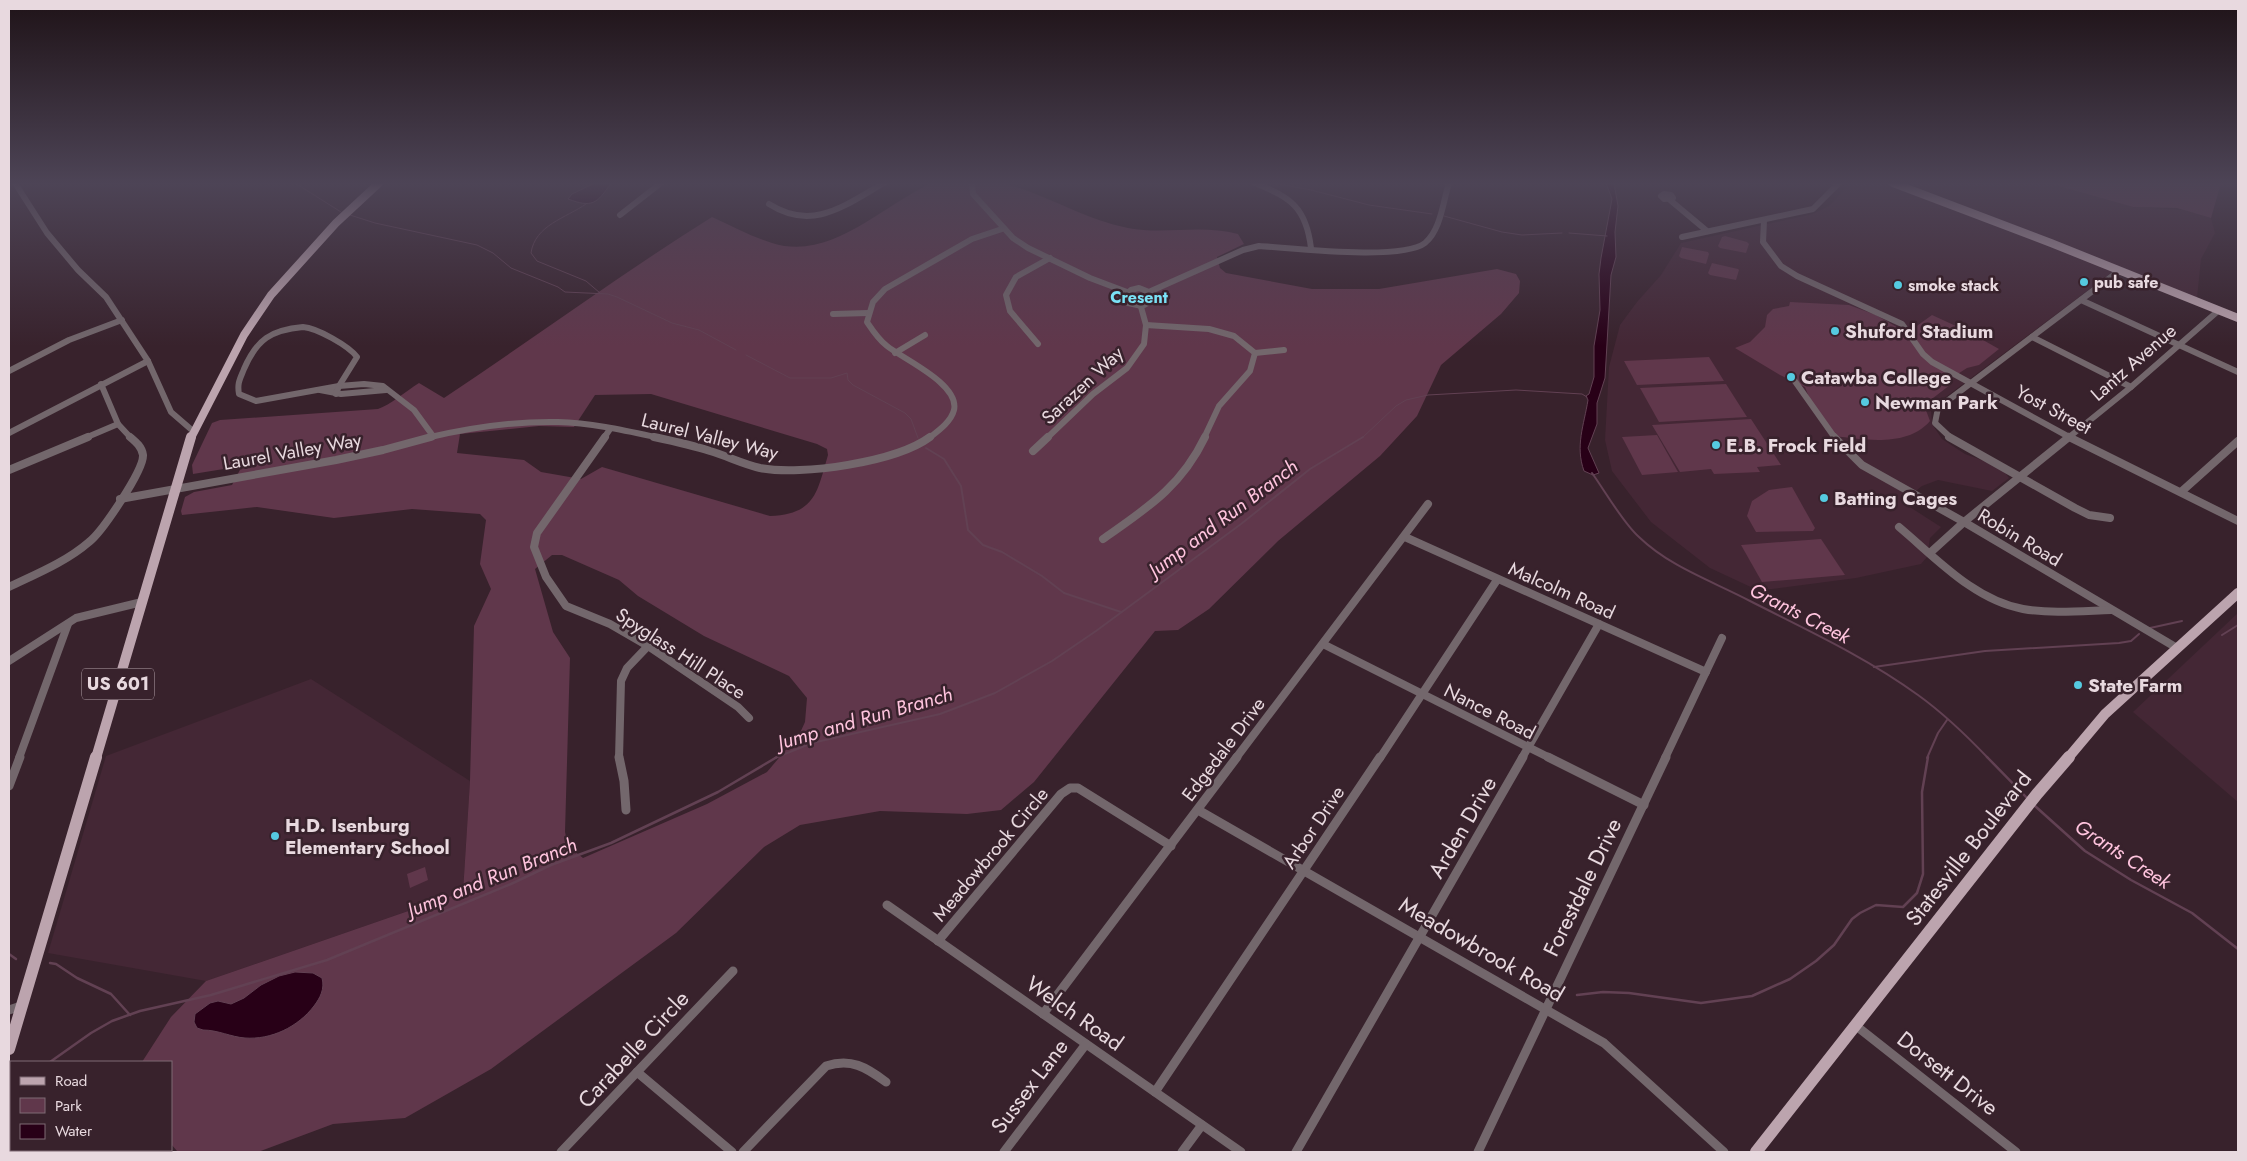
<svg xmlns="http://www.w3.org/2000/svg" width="2247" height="1161" viewBox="0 0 2247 1161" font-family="Jost,sans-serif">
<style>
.built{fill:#442735}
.green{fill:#60374b;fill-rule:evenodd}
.water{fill:#280017;stroke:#624153}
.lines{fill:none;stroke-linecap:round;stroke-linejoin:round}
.stream-far2{stroke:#624153;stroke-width:1}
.stream-far1{stroke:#624153;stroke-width:2}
.stream{stroke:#624153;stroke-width:2.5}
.minor-far2{stroke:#73676c;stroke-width:6}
.minor-far1{stroke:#73676c;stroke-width:8}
.minor{stroke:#73676c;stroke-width:9}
.major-far2{stroke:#bca4ae;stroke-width:8}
.major-far1{stroke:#bca4ae;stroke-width:10}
.major{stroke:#bca4ae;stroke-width:12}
.poi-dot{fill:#55cae0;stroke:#38222c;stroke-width:2}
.labels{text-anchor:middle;stroke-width:5;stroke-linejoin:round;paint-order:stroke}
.far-poi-label{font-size:16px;font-weight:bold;fill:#e8d9df;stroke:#38222c;text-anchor:start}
.far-neighbourhood-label{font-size:16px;font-weight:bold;fill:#7ae2f6;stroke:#38222c}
.shield{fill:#38222c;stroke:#b3a2a9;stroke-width:1}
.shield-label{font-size:18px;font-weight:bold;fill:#e8d9df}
.poi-label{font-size:19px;font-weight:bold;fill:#e8d9df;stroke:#38222c;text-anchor:start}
.street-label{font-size:19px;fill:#e8d9df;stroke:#38222c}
.water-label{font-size:20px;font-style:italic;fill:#ffc4de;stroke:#38222c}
.near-street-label{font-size:22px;fill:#e8d9df;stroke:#38222c}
</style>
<rect width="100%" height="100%" fill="#38222c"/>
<g class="built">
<path d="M1851 183H1888L1893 186 1896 183H2048L2133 207 2184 210 2211 218 2215 233 2201 259 2197 298 2119 267 1931 408 1932 424 1942 439 1965 454 2001 467 2009 478 1992 491 1938 480 1922 486 1902 502 1941 527 1930 538 1927 557 1921 564 1856 578 1772 589H1755L1710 568 1651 522 1612 471 1605 440 1609 367 1620 325 1637 302 1661 275 1681 243 1813 214 1829 206Z"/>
<path d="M2238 613V802L2133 712Z"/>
<path d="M311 679 470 781 463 892 206 981 48 953 106 756Z"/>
</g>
<g class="green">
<path d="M932 183C951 183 992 180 1009 185 1049 196 1086 220 1128 228 1165 235 1200 224 1238 234L1244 244 1217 257 1220 268 1226 273 1312 289H1379L1497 269 1516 274 1520 281 1519 293 1501 314 1441 365 1417 416 1380 456 1278 541 1209 609 1178 630 1155 631 1034 782 1001 810 967 814 880 811 800 825 764 847 676 933 491 1069 405 1118 333 1124 258 1152 177 1151 171 1144V1062H142L171 1017 206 981 463 892 470 781 474 626 491 589 480 564 486 520 480 514 412 509 334 518 257 507 182 515 181 511 185 497 194 492 232 485 242 466 193 474 192 465 212 423 220 420 378 409C390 405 406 391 419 383L444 398C534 338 621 274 712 217 732 226 752 237 772 243 831 262 882 205 932 183ZM651 394 817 444 827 449 828 455C817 492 816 514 770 516L602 467 581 479 541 472 524 460 457 453 460 434 539 426 574 427 595 395ZM552 555H562L619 580 638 596 704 636 789 676 807 698 805 722 800 733 767 772 707 804 583 858 568 846 565 832 570 658 553 632 535 569Z"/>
<path d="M2048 183H2221L2211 218 2177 208 2133 207Z"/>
<path d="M1725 236 1747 242 1749 244 1746 253 1720 248 1718 246 1722 237Z"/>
<path d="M1682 247 1708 252 1709 254 1706 264 1681 258 1679 256Z"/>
<path d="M1712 263 1738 269 1739 270 1736 280 1710 275 1708 273Z"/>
<path d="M1790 302 1849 305 1876 315 1907 333 1932 315 1969 332 1999 349 1979 365 1967 368 1953 377 1950 385 1924 405 1930 421C1908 447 1865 440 1835 436L1814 410 1805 387 1780 375 1735 348 1750 342 1765 327 1767 315 1773 309 1789 306Z"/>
<path d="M1709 357 1724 381 1637 385 1624 361Z"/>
<path d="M1726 384 1747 417 1659 422 1640 388Z"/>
<path d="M1751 419 1781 465 1757 467 1760 472 1714 474 1711 469 1680 472 1652 425Z"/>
<path d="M1657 435 1678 472 1642 475 1622 437Z"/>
<path d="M1792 487 1815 528 1813 531 1756 532 1747 516 1752 501 1769 490Z"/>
<path d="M1821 539 1845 575 1762 582 1741 545Z"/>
<path d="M425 867 428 880 410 888 407 874Z"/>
</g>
<g class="water">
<path d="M595 183H611C597 204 592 208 568 199L572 194Z"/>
<path d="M1606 183H1614L1618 206 1615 232 1616 257 1611 275 1605 378 1597 403V424L1588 448 1599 473 1593 475 1584 471C1575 446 1584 425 1588 400L1586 396 1589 394 1594 377V346L1600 310 1599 274 1601 258 1612 199Z"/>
<path d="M295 972 313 973 322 978C325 989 320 998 314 1006 298 1027 271 1040 245 1038 231 1037 218 1030 203 1030L197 1028 194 1022 195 1014 210 1003 218 1001 231 1004 244 998 261 985 279 976Z"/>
</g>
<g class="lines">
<g class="stream-far2">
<path d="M295 183 341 212"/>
<path d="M1273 183 1311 190 1369 205 1432 214"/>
<path d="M586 204C566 218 535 225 531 253L537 261 586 281 600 293"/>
<path d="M350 215 375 223 477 245 493 253 511 268 558 287 565 292 608 294 617 297 672 323 699 330 736 350"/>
<path d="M1444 216 1502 232 1522 235 1562 233"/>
<path d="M1569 233 1607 236"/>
<path d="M746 355 790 378H831L847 373 848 380 853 385 905 413 911 419 918 438"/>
<path d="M1362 438 1396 406 1406 400 1428 395 1516 390 1582 394 1587 397"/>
</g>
<g class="stream-far1">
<path d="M926 448 944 459 961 486 968 530 983 545 1002 552 1042 576 1064 593 1121 612"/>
<path d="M1592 473C1605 491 1623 523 1639 537 1670 567 1712 581 1750 601 1807 630 1866 657 1918 695 1943 713 1967 736 1988 758"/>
<path d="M2150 628 2182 621"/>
<path d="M2222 635 2238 625"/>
<path d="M1874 667 1985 651 2119 643 2131 641 2139 634"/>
<path d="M775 758 812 743 940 714 995 693 1052 661 1096 631 1241 524 1310 469 1363 437"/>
<path d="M1927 758 1938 733 1947 720"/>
</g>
<g class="stream">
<path d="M1987 757 2028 799"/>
<path d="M2035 806 2085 851 2131 880 2192 913 2238 949"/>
<path d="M9 954 16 959"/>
<path d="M50 963 56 964 77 978 111 994 130 1015"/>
<path d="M1577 995 1603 992 1629 993 1701 1003 1752 996 1790 979 1816 961 1834 945 1852 919 1860 913 1876 905 1903 907 1917 893 1923 874 1922 792 1928 757"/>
<path d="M50 1062 91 1033 112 1021 140 1011 211 995 327 960 511 884 551 865 611 843 718 792 777 757"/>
</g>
<g class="minor-far2">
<path d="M15 183 47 233 78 270 106 297 148 361 171 412 193 431"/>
<path d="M972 183 973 194 1013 238 1028 248 1090 278 1127 292"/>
<path d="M1255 183C1291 198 1306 207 1311 248"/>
<path d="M1664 194 1671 195 1673 198 1664 199 1661 196Z"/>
<path d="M1670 200 1707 231"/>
<path d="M769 204C813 232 845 205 884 183"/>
<path d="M620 215 661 183"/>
<path d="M1764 220 1763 242 1781 266 1797 276 1902 324 1923 354 1932 362 2071 438"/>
<path d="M1682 237 1813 209 1839 183"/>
<path d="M1139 288 1154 294 1155 299 1142 306 1128 303 1125 295 1131 290Z"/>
<path d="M1151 291 1243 250 1259 246C1293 248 1402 261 1425 243 1441 230 1443 201 1449 183"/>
<path d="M2081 300 2238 372"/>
<path d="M833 314 868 313"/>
<path d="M1146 325 1209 329 1234 336 1255 353 1250 371 1219 406 1204 438"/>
<path d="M303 327C317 328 349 346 357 357L339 386 256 401 239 394C237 383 240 379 244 369 257 339 271 330 303 327Z"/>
<path d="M2032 337 2131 387"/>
<path d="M1038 344 1010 311 1006 295 1016 277 1050 258"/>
<path d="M895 353 925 335"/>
<path d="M1255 353 1284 350"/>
<path d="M9 371 69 340 122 320"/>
<path d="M1794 380 1835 438"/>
<path d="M101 384 118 424 131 438"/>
<path d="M339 386 364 384 383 386 414 410 433 436"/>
<path d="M320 390 341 394 386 390"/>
<path d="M336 394 339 386"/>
<path d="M9 433 148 361"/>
<path d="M85 438 118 424"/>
<path d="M426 438C469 428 514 421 558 422 592 423 627 431 660 438"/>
<path d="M604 438 610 429"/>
<path d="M929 438C938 431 951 422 954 410 960 384 903 359 887 346 878 339 873 331 867 322L873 302 885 289 972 239 1002 229"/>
<path d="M1047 438 1093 394 1127 368 1144 344 1146 325 1141 307"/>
<path d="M1951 438 1935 423 1938 408 2119 271"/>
<path d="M2068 438 2131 387 2218 311"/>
</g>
<g class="minor-far1">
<path d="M605 437 537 533 534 547 546 577 566 606 610 624 648 646 738 707 749 718"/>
<path d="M654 437C673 441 692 445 710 451 727 456 743 464 760 468 802 476 896 462 930 437"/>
<path d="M1834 437 1862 465 1964 522 2177 648"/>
<path d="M1949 437 2075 508 2089 515 2110 518"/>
<path d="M2069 437 2238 521"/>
<path d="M1033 451 1048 437"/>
<path d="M9 470 88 437"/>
<path d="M2181 492 2238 441"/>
<path d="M120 499 336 460 383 450 431 437"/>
<path d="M1899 527C1936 558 1974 600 2023 609 2051 614 2082 611 2111 610"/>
<path d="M1405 537 1706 672"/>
<path d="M1103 539C1147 508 1181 487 1205 437"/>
<path d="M1931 552 1964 522 2069 437"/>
<path d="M9 587C36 574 66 562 89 542 102 532 144 470 143 455 142 447 136 442 130 437"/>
<path d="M1323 644 1550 758"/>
<path d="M9 661 76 618 142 602"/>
<path d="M19 758 68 624"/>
<path d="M619 758 621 681 627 668 648 646"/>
<path d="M1236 758 1428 504"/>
<path d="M1380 758 1497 580"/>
<path d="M1522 758 1599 624"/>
<path d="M1665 758 1722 638"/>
</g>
<g class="minor">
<path d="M619 757 624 781 626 810"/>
<path d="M1548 757 1644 805"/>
<path d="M9 786 20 757"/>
<path d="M1198 810 1604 1043 1724 1152"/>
<path d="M887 905 1241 1152"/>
<path d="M938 941 1061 794 1070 788H1078L1171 846"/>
<path d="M9 1010 21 1006"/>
<path d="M1043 1014 1237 757"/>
<path d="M1855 1025 2016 1152"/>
<path d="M637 1072 732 1152"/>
<path d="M1155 1092 1380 757"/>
<path d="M561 1152 733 971"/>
<path d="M743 1152 826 1066C851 1058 866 1067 886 1082"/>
<path d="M1004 1152 1086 1044"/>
<path d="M1182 1152 1202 1125"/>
<path d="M1296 1152 1523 757"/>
<path d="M1478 1152 1666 757"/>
</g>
<g class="major-far2">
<path d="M1893 183 2051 243 2238 318"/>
<path d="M191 438 244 335 271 295 336 223 379 183"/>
</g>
<g class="major-far1">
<path d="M96 758 191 437"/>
<path d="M2068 758 2105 714 2238 593"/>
</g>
<g class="major">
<path d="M9 1049 96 757"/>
<path d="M1756 1152 2037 794 2069 757"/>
</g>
</g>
<linearGradient id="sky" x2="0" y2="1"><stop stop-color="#1f1318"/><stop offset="0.53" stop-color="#4d4456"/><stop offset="1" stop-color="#4d4456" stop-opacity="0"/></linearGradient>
<rect width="2247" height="346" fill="url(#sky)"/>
<g class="poi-dot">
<circle cx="2084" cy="282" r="5"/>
<circle cx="1898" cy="285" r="5"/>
<circle cx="1835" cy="331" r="5"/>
<circle cx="1791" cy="377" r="5"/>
<circle cx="1865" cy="402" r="5"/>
<circle cx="1716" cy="445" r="5"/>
<circle cx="1824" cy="498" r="5"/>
<circle cx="2078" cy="685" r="5"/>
<circle cx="275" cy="836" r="5"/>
</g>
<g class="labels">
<g class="far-poi-label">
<text x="2094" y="288">pub safe</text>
<text x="1908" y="291">smoke stack</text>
</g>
<g class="far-neighbourhood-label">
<text x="1139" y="303">Cresent</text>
</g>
<rect class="shield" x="82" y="668.5" width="72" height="31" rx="4"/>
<g class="shield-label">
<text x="118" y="690">US 601</text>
</g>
<g class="poi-label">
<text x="1845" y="338">Shuford Stadium</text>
<text x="1801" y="384">Catawba College</text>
<text x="1875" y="409">Newman Park</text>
<text x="1726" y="452">E.B. Frock Field</text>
<text x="1834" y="505">Batting Cages</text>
<text x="2088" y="692">State Farm</text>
<text x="285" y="832">H.D. Isenburg<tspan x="285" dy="22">Elementary School</tspan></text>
</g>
<g class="street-label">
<text transform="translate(2133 362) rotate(-41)" y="7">Lantz Avenue</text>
<text transform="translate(1082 385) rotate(-43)" y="7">Sarazen Way</text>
<text transform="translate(2054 409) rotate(28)" y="7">Yost Street</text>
<text transform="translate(710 436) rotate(14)" y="7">Laurel Valley Way</text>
<text transform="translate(292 451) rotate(-10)" y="7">Laurel Valley Way</text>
<text transform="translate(2020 537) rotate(31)" y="7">Robin Road</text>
<text transform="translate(1562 590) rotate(24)" y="7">Malcolm Road</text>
<text transform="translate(681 653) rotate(33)" y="7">Spyglass Hill Place</text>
<text transform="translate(1490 711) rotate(27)" y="7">Nance Road</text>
<text transform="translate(1223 749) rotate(-53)" y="7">Edgedale Drive</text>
<text transform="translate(1313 827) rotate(-56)" y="7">Arbor Drive</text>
<text transform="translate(990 854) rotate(-50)" y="7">Meadowbrook Circle</text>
</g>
<g class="water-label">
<text transform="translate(1223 518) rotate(-37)" y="7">Jump and Run Branch</text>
<text transform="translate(1800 613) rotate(27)" y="7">Grants Creek</text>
<text transform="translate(865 718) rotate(-16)" y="7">Jump and Run Branch</text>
<text transform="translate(2123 854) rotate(33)" y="7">Grants Creek</text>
<text transform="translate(492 877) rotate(-22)" y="7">Jump and Run Branch</text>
</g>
<g class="near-street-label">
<text transform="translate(1462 827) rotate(-60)" y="8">Arden Drive</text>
<text transform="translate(1968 848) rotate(-52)" y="8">Statesville Boulevard</text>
<text transform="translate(1582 887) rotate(-64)" y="8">Forestdale Drive</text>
<text transform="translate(1482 949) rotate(30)" y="8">Meadowbrook Road</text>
<text transform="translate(1075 1013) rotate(35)" y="8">Welch Road</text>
<text transform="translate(633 1049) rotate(-47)" y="8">Carabelle Circle</text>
<text transform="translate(1948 1073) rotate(38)" y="8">Dorsett Drive</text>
<text transform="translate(1029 1086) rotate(-53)" y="8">Sussex Lane</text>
</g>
</g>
<rect width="2247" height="1161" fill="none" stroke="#e8d9df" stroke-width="20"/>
<rect x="10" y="1061" width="162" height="90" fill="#38222c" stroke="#7e6b74"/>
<rect x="20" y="1077" width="25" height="8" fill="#bca4ae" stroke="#7e6b74"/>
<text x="55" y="1086" font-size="15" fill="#e8d9df">Road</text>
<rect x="20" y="1098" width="25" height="15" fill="#60374b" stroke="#7e6b74"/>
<text x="55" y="1111" font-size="15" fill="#e8d9df">Park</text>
<rect x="20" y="1124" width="25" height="15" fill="#280017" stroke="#7e6b74"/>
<text x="55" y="1136" font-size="15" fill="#e8d9df">Water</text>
</svg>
